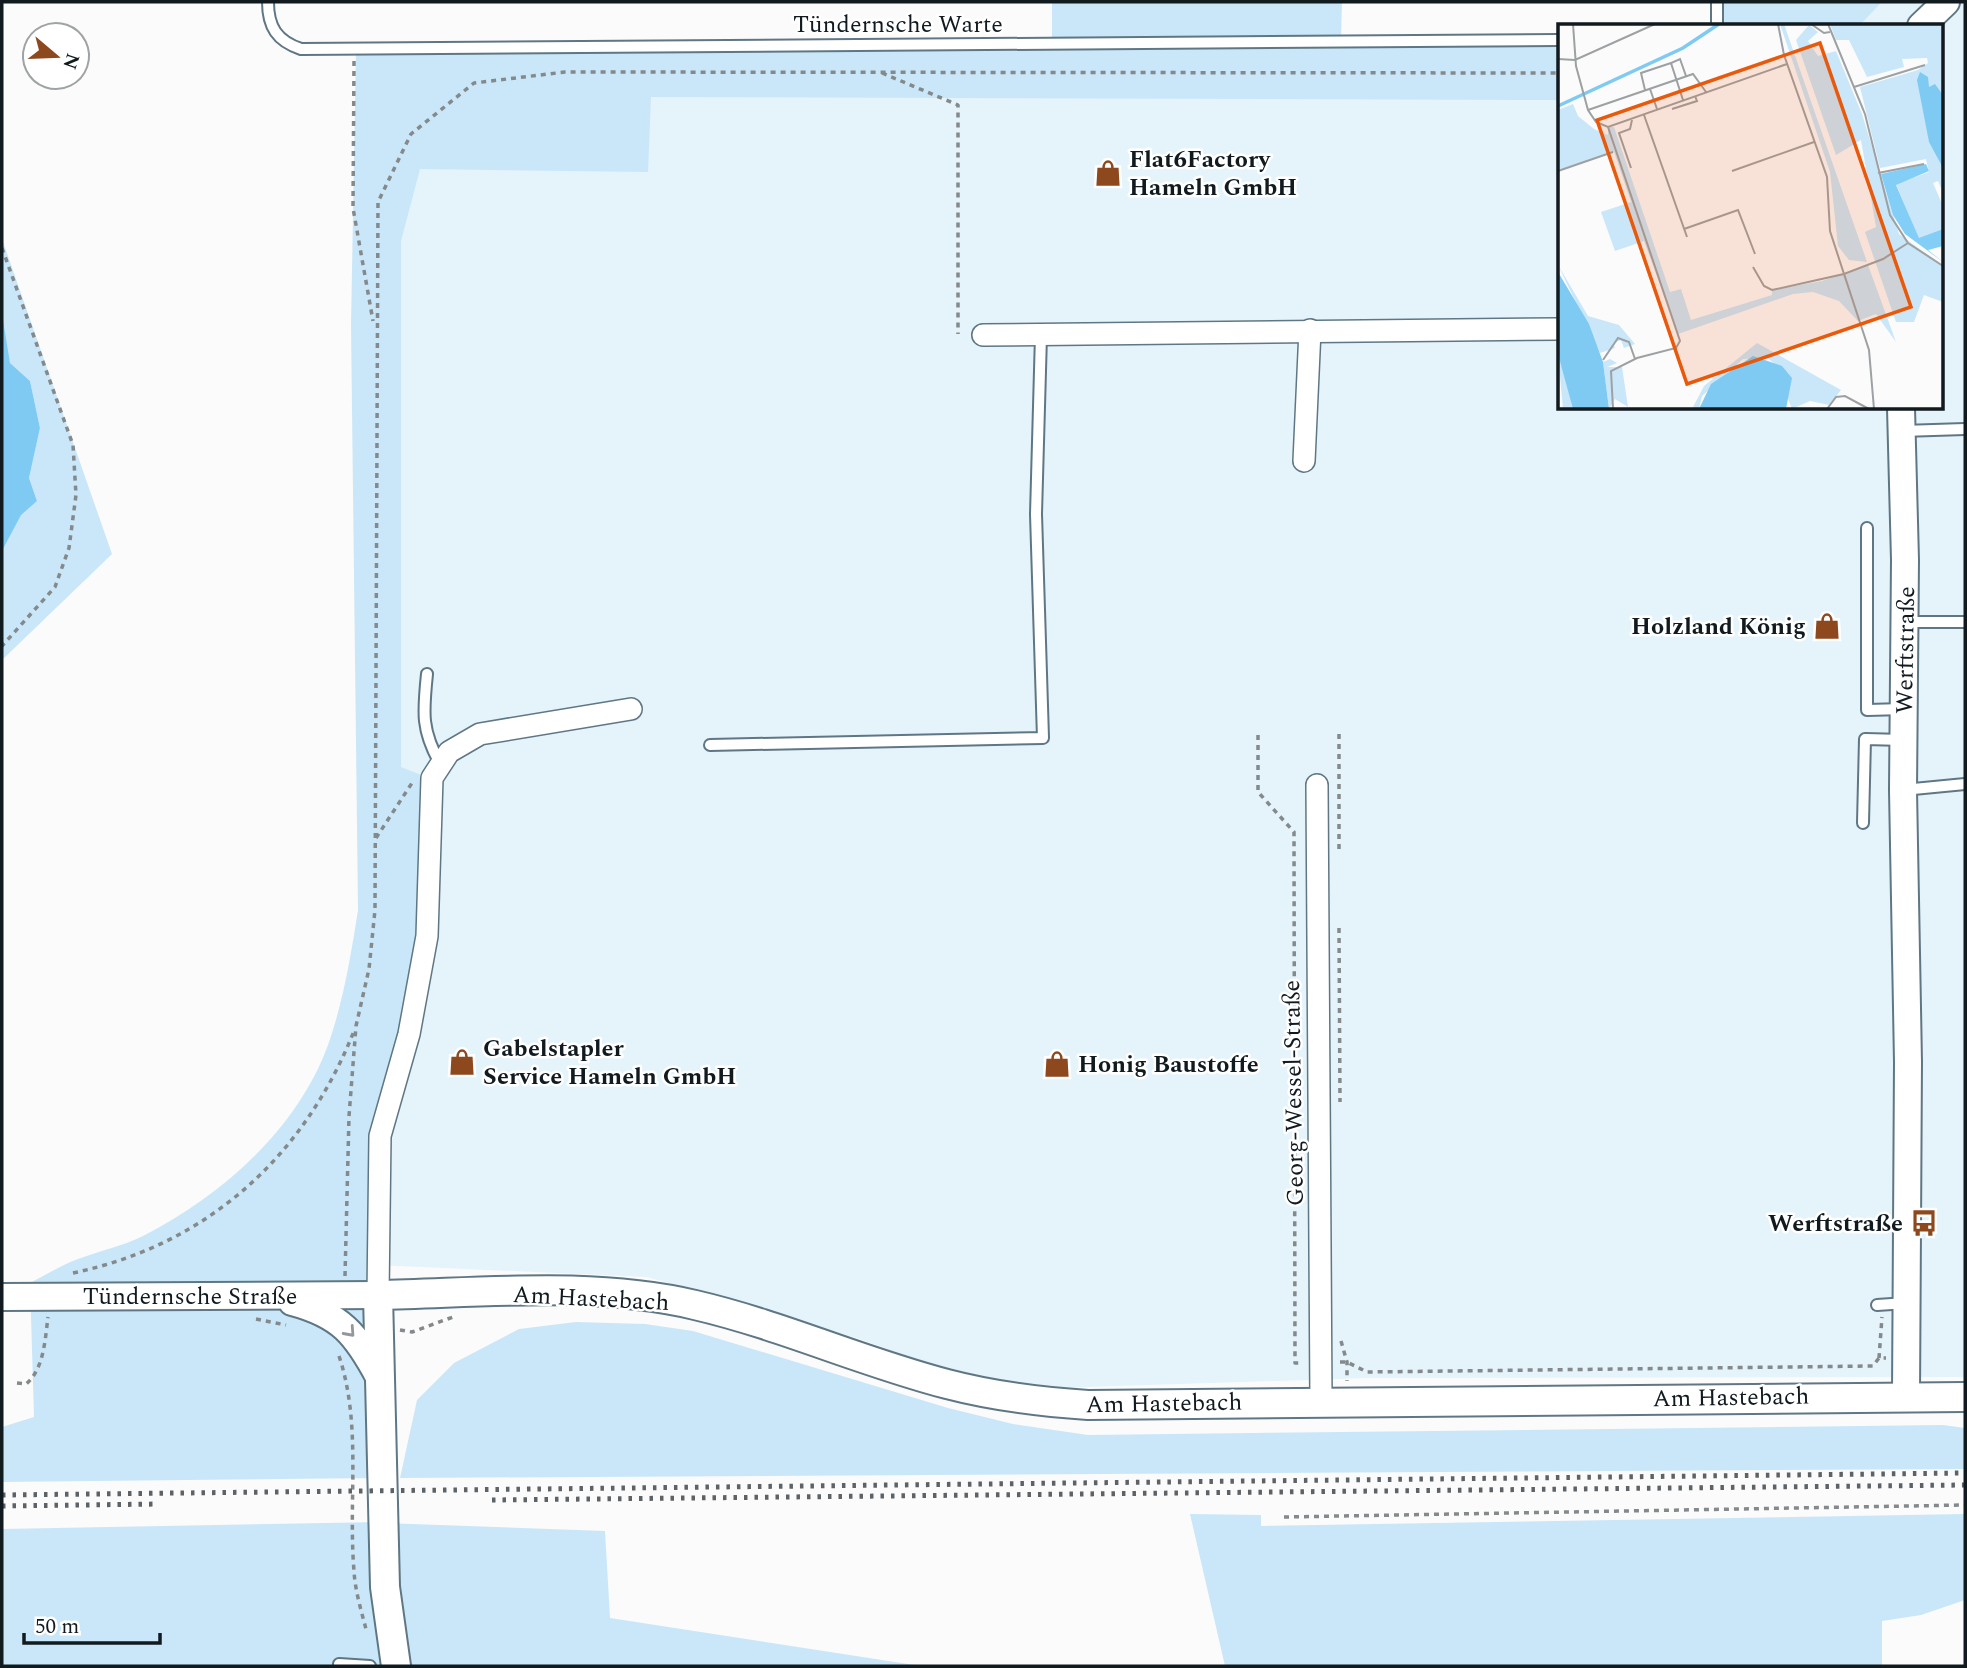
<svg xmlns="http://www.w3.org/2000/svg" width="1967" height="1668" viewBox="0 0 1967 1668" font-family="Spectral,serif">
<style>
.built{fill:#e5f3fb}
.green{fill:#c9e7f9}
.water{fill:#7fcaf3}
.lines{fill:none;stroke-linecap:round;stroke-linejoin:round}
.service-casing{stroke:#5f7784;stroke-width:14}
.minor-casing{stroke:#5f7784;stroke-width:24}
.tertiary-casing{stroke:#5f7784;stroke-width:30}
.secondary-casing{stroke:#5f7784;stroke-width:32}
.path{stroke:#84898b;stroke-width:3.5;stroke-dasharray:5 5;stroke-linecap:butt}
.service{stroke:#fff;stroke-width:10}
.minor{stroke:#fff;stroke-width:21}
.tertiary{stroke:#fff;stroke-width:26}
.secondary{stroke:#fff;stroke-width:28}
.rail{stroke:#5c6266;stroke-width:5;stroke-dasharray:3.5 7;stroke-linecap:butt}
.oneway{stroke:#93989a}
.labels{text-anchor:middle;stroke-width:5;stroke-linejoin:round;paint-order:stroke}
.street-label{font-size:24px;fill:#101a1f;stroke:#fff}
.poi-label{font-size:24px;font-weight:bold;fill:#101a1f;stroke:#fff;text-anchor:start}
.inset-river{fill:none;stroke:#7fcaf3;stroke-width:3.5}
.inset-road{fill:none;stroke:#9da1a3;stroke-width:2}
.view{fill:#e8590c;fill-opacity:0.15;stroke:#e8590c;stroke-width:3.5}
.inset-edge{fill:none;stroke:#101a1f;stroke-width:3.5}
</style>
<rect width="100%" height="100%" fill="#fbfbfb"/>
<path class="built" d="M1882 2H1965V1377L1369 1378 1055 1388 952 1373 857 1338 647 1277 355 1264 382 68 1559 50V408H1941V26H1859Z"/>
<g class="green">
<path d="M1052 2H1342L1341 39H1052Z"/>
<path d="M1717 2H1882L1859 26H1717Z"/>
<path d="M1559 42V100L651 97 648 172 420 169 401 241V767L431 779 426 936 379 1136 376 1296 381 1478 2 1482V1427L34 1417 30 1283C46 1275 61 1265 78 1259 99 1251 123 1246 143 1236 221 1196 297 1130 328 1045 343 1003 351 955 358 910L351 325 356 50Z"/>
<path d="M2 239 112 554 2 660V551L21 514 37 501 29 478 40 428 30 381 10 363 3 338Z"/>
<path d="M576 1322 645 1324 693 1331 948 1408 1013 1424 1088 1435 1943 1425 1965 1428V1469L400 1478 417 1400 454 1363 519 1329Z"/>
<path d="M1190 1514 1261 1515V1526L1965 1514V1600L1921 1615 1882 1621V1666H1225Z"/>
<path d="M382 1522 394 1666H2V1529Z"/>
<path d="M384 1523 605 1531 610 1618 921 1666H397Z"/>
</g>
<path class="water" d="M2 314 10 363 30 381 40 428 29 478 37 501 21 515 2 551Z"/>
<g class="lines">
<defs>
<g id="service">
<path d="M268 2C268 27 277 41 301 49L1559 40"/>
<path d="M1717 2V26"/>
<path d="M1902 431 1965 429"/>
<path d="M1867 528V710L1904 709"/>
<path d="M1905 622H1965"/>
<path d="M427 674C423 712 421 731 441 765"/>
<path d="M710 745 1043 738 1036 514 1041 335"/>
<path d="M1903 790 1965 784"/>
<path d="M1863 823 1865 739 1904 740"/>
<path d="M1877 1305 1907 1303"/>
<path d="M339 1664 370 1666"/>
</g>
<g id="minor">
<path d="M983 335 1559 329"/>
<path d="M1304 461 1310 330"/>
<path d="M1317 785 1321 1401"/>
<path d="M378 1295 380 1136 409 1034 427 936 432 778 449 752 480 734 631 709"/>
</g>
<g id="tertiary">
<path d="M1921 26 1946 2"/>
<path d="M1901 408 1905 560 1903 790 1908 1062 1906 1396"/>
<path d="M2 1297 378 1295"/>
<path d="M292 1302C341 1315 356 1334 379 1377"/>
</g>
<path id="secondary" d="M396 1666 385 1587 378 1295C482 1293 593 1281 695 1305 781 1325 862 1362 947 1384 993 1396 1041 1402 1088 1405L1965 1397"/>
</defs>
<use href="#service" class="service-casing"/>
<use href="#minor" class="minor-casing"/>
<use href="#tertiary" class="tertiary-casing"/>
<use href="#secondary" class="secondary-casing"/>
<g class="path">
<path d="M354 61 353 208 373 321"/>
<path d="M882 73 958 105V334"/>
<path d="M2 248 73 445 76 495 69 548 55 587 2 646"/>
<path d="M1339 734V850"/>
<path d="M1258 735V792L1294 832 1295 1363H1301"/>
<path d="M376 838 412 783"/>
<path d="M1339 928 1340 1102"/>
<path d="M73 1273C207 1245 304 1157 354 1031"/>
<path d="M345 1276 349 1116 356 1026 369 969 375 910 378 202 411 134 474 83 565 72 1559 73"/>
<path d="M256 1319 286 1325"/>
<path d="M400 1330 412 1332 453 1317"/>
<path d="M1341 1341 1347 1362V1381"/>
<path d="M339 1356C362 1425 348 1499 354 1571 355 1590 361 1610 366 1629"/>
<path d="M1879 1358 1882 1317"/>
<path d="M1340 1362H1347L1367 1372 1873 1366 1879 1358H1886"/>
<path d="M17 1383 26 1384C44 1369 45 1340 48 1317"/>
<path d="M1284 1517 1965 1505"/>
</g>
<use href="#service" class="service"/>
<use href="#minor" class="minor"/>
<use href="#tertiary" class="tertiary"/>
<use href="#secondary" class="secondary"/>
<g class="rail">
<path d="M2 1495 1965 1473"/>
<path d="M492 1500 1965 1485"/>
<path d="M2 1506 159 1504"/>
</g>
</g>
<defs><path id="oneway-chevron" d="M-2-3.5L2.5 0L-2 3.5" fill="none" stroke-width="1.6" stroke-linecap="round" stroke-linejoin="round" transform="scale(1.75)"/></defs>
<use class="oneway" href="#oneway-chevron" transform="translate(350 1332) rotate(48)"/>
<defs>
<symbol id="shop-bare" viewBox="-9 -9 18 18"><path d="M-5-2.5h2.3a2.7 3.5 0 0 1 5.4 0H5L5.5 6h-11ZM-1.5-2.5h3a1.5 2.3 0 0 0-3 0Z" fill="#8d481d" stroke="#fff" stroke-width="2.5" paint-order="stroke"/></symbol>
<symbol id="bus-bare" viewBox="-9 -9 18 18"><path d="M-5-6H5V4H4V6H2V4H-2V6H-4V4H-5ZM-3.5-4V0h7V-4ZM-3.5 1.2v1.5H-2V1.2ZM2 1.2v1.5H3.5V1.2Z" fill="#8d481d" stroke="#fff" stroke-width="2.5" paint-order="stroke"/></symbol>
</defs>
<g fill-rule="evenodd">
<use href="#shop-bare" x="1089" y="154" width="38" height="38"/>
<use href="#shop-bare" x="1808" y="607" width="38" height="38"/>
<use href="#shop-bare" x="443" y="1043" width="38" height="38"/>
<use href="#shop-bare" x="1038" y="1045" width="38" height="38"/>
<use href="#bus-bare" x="1905" y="1204" width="38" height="38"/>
</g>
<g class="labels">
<g class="street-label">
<text x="898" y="32">Tündernsche Warte</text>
<text transform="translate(1905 650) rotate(-89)" y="8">Werftstraße</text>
<text transform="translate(1293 1093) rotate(-91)" y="8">Georg-Wessel-Straße</text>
<text x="190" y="1304">Tündernsche Straße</text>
<text transform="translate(591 1298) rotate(3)" y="8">Am Hastebach</text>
<text transform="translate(1731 1397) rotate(-1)" y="8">Am Hastebach</text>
<text transform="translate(1164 1403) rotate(-1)" y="8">Am Hastebach</text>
</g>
<g class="poi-label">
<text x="1129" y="167">Flat6Factory<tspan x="1129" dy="28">Hameln GmbH</tspan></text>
<text x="1806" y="634" text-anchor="end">Holzland König</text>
<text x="483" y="1056">Gabelstapler<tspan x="483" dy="28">Service Hameln GmbH</tspan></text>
<text x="1078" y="1072">Honig Baustoffe</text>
<text x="1903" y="1231" text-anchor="end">Werftstraße</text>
</g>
</g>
<g transform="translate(1558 24)">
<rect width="385" height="385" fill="#fbfbfb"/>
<path d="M222 0H226L309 238 291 236 280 222 272 148ZM272 0H385V169L380 157 375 159 385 182V205L361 215 338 160 371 148 368 135 322 144 302 63 360 46 370 39 369 34 344 35 346 43 309 53 291 16H278ZM251 1 260 8 250 17 260 32 278 27 304 90 341 210 385 242V278L366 271 356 298H338L307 208 318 203 303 116 278 131 238 16ZM15 80 20 92 36 105 50 111V103H56L112 268 123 265 133 296 214 271V266L264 257 310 241 338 318 318 290 300 297 281 277 255 268 235 270 120 310 86 217 57 227 43 188 73 178 56 128 0 147V86ZM0 241 30 292 61 301 77 320 66 324 63 316 55 319 57 324 42 329ZM199 319 217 329 283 366 271 381 252 377 234 385 228 370 231 350 209 334 185 335 144 372 141 385H134L146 362ZM0 330 8 352 15 385H5ZM52 335 59 339 49 343H64L70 383 57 375 51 385 45 338Z" fill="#c9e7f9"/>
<path d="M368 140 371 147 338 161 361 214 385 205V222L370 226 385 238 347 210 335 191 323 150Z" fill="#82cef7"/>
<path d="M362 48 370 53 371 63 377 60 385 71V144L371 118 359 56ZM0 248 31 300 45 338 51 385H15L0 330ZM195 332 224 342 234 354 228 385H141L153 360Z" fill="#7fcaf3"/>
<path class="inset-river" d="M0 82 125 24 161 0"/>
<path class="inset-road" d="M15 0 18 42 30 86 38 98 50 103 229 40M220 0 226 31 269 153 272 207 286 250 325 235 350 219M253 0 266 9 272 8M270 0 307 90 332 191 350 219 385 242M0 35 17 36 97 0M296 63 367 41M92 65 99 85M87 66 83 49 113 39M125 76 113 39 122 35 128 52M114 85 139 77 137 72M30 86 135 50 148 68M86 91 129 213M50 103 122 317 118 324 79 334 53 347 55 385M73 144 61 109 72 105 74 96M0 147 55 128M174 147 256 118M320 149 366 140M126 205 180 186 197 230M195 243 206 262 214 266 286 250 311 326 316 385M45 336 60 314 71 318 77 335M269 385 278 373 287 372 311 385"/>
<path class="view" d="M262 19 353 283 129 360 39 96Z"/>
<rect width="385" height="385" class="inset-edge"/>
</g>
<rect width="1967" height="1668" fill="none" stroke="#101a1f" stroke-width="7"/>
<g transform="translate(56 56) rotate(109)"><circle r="33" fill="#ffffff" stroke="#9fa3a5" stroke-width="2"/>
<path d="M0-5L12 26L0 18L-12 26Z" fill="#8d481d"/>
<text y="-10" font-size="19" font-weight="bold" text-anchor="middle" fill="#101a1f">N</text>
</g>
<path d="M24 1633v10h136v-10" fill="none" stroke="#101a1f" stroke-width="3.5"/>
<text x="35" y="1633" font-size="21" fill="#101a1f" stroke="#ffffff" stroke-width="5" paint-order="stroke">50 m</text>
</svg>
